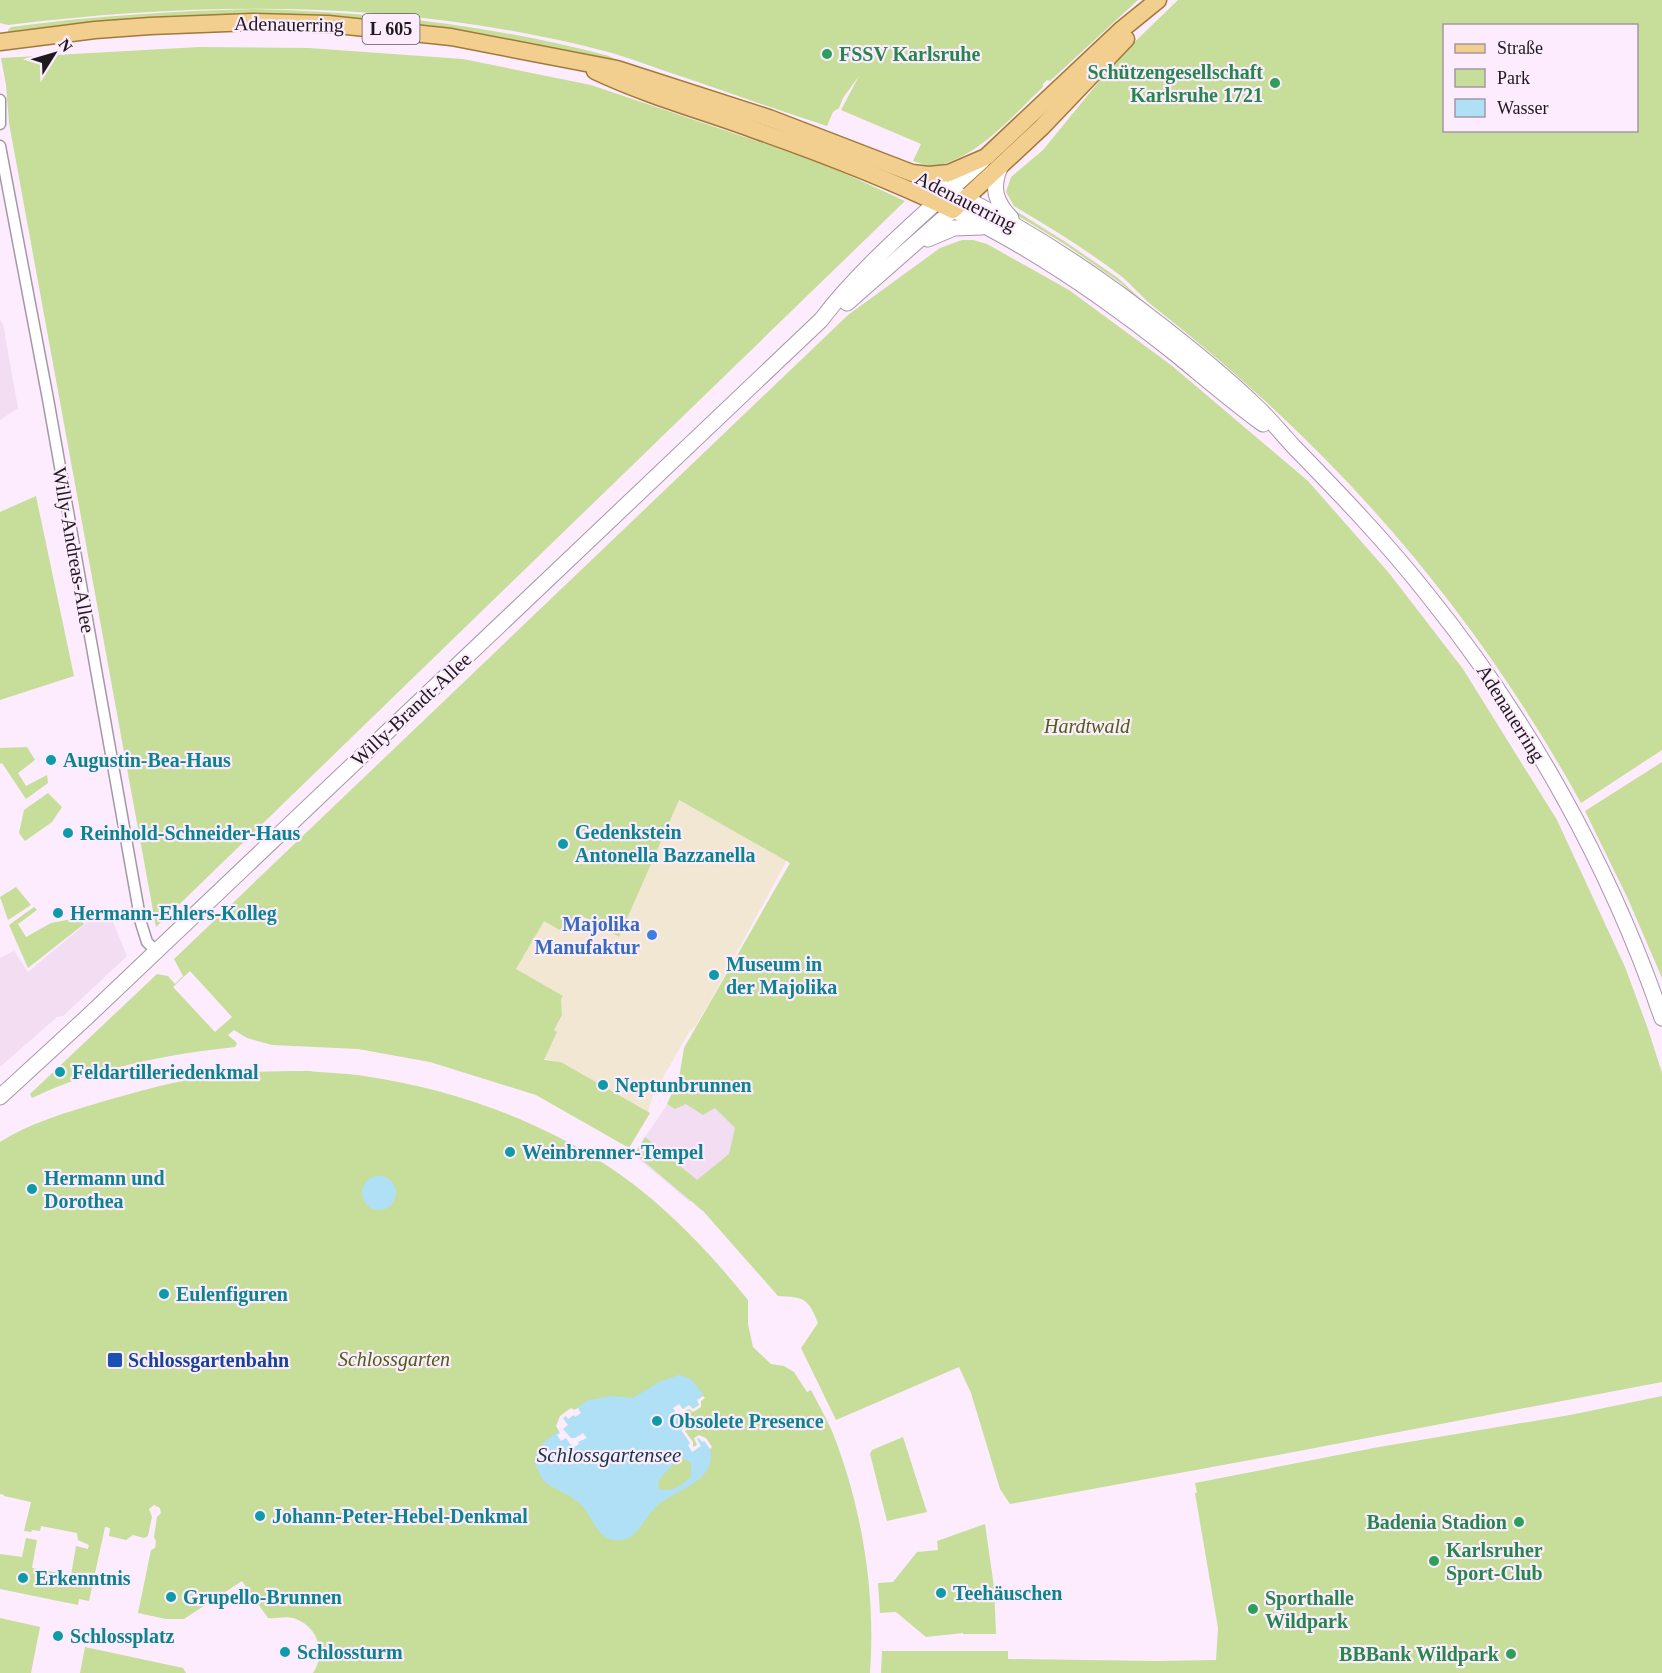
<svg xmlns="http://www.w3.org/2000/svg" width="1662" height="1673" viewBox="0 0 1662 1673" font-family="'Times New Roman',serif">
<style>
.built{fill:#f2ddf3}
.industrial{fill:#f2e7d2}
.green{fill:#c7dd9a;fill-rule:evenodd}
.water{fill:#b0e0f6;fill-rule:evenodd}
.pier{fill:#fcecfd}
.lines{fill:none;stroke-linecap:round;stroke-linejoin:round}
.minor-casing{stroke:#a697a6;stroke-width:13}
.secondary-casing{stroke:#a697a6;stroke-width:17}
.primary-casing{stroke:#a27937;stroke-width:19}
.minor{stroke:#fff;stroke-width:10}
.secondary{stroke:#fff;stroke-width:15}
.primary{stroke:#f2ce8f;stroke-width:16}
.leisure-dot{fill:#2e9e5b;stroke:#fcecfd;stroke-width:2}
.culture-dot{fill:#0f9aa8;stroke:#fcecfd;stroke-width:2}
.shop-dot{fill:#3f7fe0;stroke:#fcecfd;stroke-width:2}
.transit-dot{fill:#1a4fb4;stroke:#fcecfd;stroke-width:2}
.labels{text-anchor:middle;stroke-width:4.5;stroke-linejoin:round;paint-order:stroke}
.shield{fill:#fcecfd;stroke:#615861;stroke-width:1.5}
.shield-label{font-size:18px;font-weight:bold;fill:#1e191e}
.street-label{font-size:20px;fill:#1e191e;stroke:#fcecfd}
.leisure-label{font-size:20px;font-weight:bold;fill:#27864d;stroke:#fcecfd;text-anchor:start}
.park-label{font-size:20px;font-style:italic;fill:#4c5f13;stroke:#fcecfd}
.culture-label{font-size:20px;font-weight:bold;fill:#0d838f;stroke:#fcecfd;text-anchor:start}
.shop-label{font-size:20px;font-weight:bold;fill:#366cbe;stroke:#fcecfd;text-anchor:end}
.transit-label{font-size:20px;font-weight:bold;fill:#164399;stroke:#fcecfd;text-anchor:start}
.water-label{font-size:21px;font-style:italic;fill:#123848;stroke:#fcecfd}
</style>
<rect width="100%" height="100%" fill="#fcecfd"/>
<g class="built">
<path d="M0 320 3 324 18 408 0 420Z"/>
<path d="M102 910 113 922 127 956 63 1016 57 1017 0 1067V958L14 951 28 972Z"/>
<path d="M683 1082 754 1129 690 1202 640 1160 636 1150Z"/>
</g>
<path class="industrial" d="M678 800 787 860 708 1005 695 1027 689 1032 653 1095 648 1112 561 1062 544 1059 557 1032 554 1030 562 1015 561 999 516 969 544 920 578 913 619 937Z"/>
<g class="green">
<path d="M0 0H1138L1050 81 1047 80 1043 84V87C1012 116 978 158 935 166 928 167 920 163 913 161L921 144 841 110 859 76 843 98 839 108 833 112 827 126C781 111 735 95 689 79 664 71 638 61 612 53 411 0 213 0 8 25L0 23Z"/>
<path d="M1178 0H1662V750L1581 803C1470 603 1333 447 1154 307 1142 297 1132 285 1121 276 1087 250 1051 228 1014 206L1006 192 1011 177 1043 150 1119 57ZM1444 26H1636V130H1444Z"/>
<path d="M254 9C374 12 492 25 609 56L617 60 573 53 477 34 417 26 21 32H8V30L11 27C92 16 173 11 254 9Z"/>
<path d="M199 47 309 48 463 59 591 85 822 163 905 201 156 927 9 123 6 85 1 58Z"/>
<path d="M1013 209 1064 241 1118 278 1147 305 1182 332H1179L1143 305 1122 284 1066 245 1012 212Z"/>
<path d="M962 240H973L987 244 1069 290 1171 365 1308 481 1389 573 1463 669 1557 820 1625 967 1648 1029 1662 1073V1382L1283 1454 1010 1504 1000 1489 971 1393 959 1367 836 1420 801 1348 818 1323C808 1298 804 1297 778 1296L704 1212 641 1159 637 1151 645 1137 697 1180 729 1154 735 1128 715 1108 703 1115 686 1104 675 1109 667 1104 679 1078 684 1048 790 863 679 800 619 937 579 914 567 934 544 921 516 969 563 996 561 999 562 1015 554 1030 557 1032 544 1060 561 1062 650 1113 629 1148 536 1095 430 1062 358 1049 272 1045 247 1038 234 1030 228 1035 237 1043 235 1047C168 1054 92 1069 32 1098L30 1094 157 974 168 976 175 984 183 976 174 959 848 315 940 248ZM190 971 232 1017 215 1032 173 987Z"/>
<path d="M36 496 74 676 0 700V512Z"/>
<path d="M27 747 35 760 18 773 26 786 47 775 48 783 26 799 2 763 0 764V748Z"/>
<path d="M1662 762V978L1628 899 1585 811Z"/>
<path d="M48 793 62 807 52 822 25 841 19 833 24 810Z"/>
<path d="M16 887 31 905 8 920 0 897Z"/>
<path d="M34 907 37 910 18 924 26 937 51 923 72 919 74 923 79 918 84 924 28 968 9 925Z"/>
<path d="M309 1071C327 1073 346 1073 364 1076 453 1089 544 1121 618 1173 668 1208 710 1253 748 1300V1324L753 1347 771 1364 784 1366 794 1372 807 1392 811 1390C818 1404 826 1417 832 1431 862 1506 876 1593 870 1673H313C327 1652 317 1625 293 1618 284 1616 276 1619 268 1618L242 1581 184 1619H166L138 1613 151 1550 155 1548 156 1541 154 1537 157 1517 161 1513 160 1508 154 1505 149 1509 152 1517 148 1536 144 1538 133 1535 126 1540 109 1536 110 1528 105 1527 89 1601 79 1599 78 1605 0 1589V1554L22 1557 26 1538 37 1540 32 1568 71 1575 76 1546 88 1549 89 1545 78 1540 77 1533 41 1526 40 1531 32 1530 31 1532 24 1531 31 1502 4 1496V1495L0 1494V1142C30 1123 64 1113 98 1103 139 1091 180 1079 222 1075 251 1071 280 1071 309 1071Z"/>
<path d="M1662 1396V1673H881L882 1651H1008V1659L1157 1661 1216 1660 1218 1628 1195 1493H1197L1195 1483 1379 1447 1570 1415Z"/>
<path d="M903 1437 927 1512 887 1521 870 1454 872 1450Z"/>
<path d="M985 1524 994 1587 996 1634H963V1633L926 1637 896 1612 880 1613 878 1583 893 1582 917 1552 938 1550 937 1541Z"/>
<path d="M0 1618 40 1627 31 1673H0Z"/>
<path d="M85 1647 183 1668 186 1673H80Z"/>
</g>
<g class="water">
<circle cx="379" cy="1193" r="17"/>
<path d="M679 1375 691 1379 703 1394 697 1400 699 1404 693 1409 689 1405 683 1409 679 1404 673 1408 679 1418 686 1413 690 1424 681 1430 690 1443 692 1451 701 1446 696 1439 699 1438C705 1441 711 1448 711 1455 712 1483 673 1491 657 1506 645 1516 638 1538 622 1540 599 1544 594 1520 583 1507 574 1496 560 1492 549 1485 543 1481 540 1476 538 1470 529 1451 545 1441 559 1431V1426L563 1418 588 1400 612 1396 633 1398 659 1382ZM683 1458 691 1463V1476C683 1485 671 1493 659 1489L658 1482C664 1473 673 1463 683 1458Z"/>
</g>
<g class="pier">
<path d="M703 1396 705 1398 701 1401V1407L693 1412 689 1409 686 1410 692 1417 693 1424 685 1431 693 1442V1447L697 1445 694 1438 699 1435 706 1438 712 1447 710 1449 704 1441 702 1442 699 1438 697 1439 701 1446 692 1452 688 1445 690 1443 681 1430 690 1424 687 1420 689 1418 686 1414 679 1418 673 1408 679 1404 683 1409 689 1405 693 1409 699 1405 697 1400Z"/>
<path d="M571 1408 574 1410 578 1408 581 1413 575 1417 574 1415 568 1419 566 1416 563 1418 568 1425 563 1429 571 1438H575L583 1433 587 1438 578 1442 579 1444 573 1448 566 1438 561 1441 557 1435 560 1433 556 1426 560 1416Z"/>
</g>
<g class="lines">
<defs>
<g id="minor">
<path d="M0 100V124"/>
<path d="M0 146 48 399 141 923 147 942 156 951"/>
</g>
<g id="secondary">
<path d="M1000 168C991 188 996 203 1011 218"/>
<path d="M917 176C1006 214 1087 267 1163 327 1195 352 1227 378 1256 406 1270 419 1282 434 1295 448 1341 495 1386 542 1427 594 1528 719 1610 866 1662 1018"/>
<path d="M928 239 954 228 982 227"/>
<path d="M847 303 953 210C1034 248 1108 300 1178 356 1206 379 1234 403 1263 424"/>
<path d="M0 1097 86 1018 821 320C864 263 930 209 983 160"/>
</g>
<g id="primary">
<path d="M0 42 95 30 150 26 252 22 328 24 451 37 617 69 769 118 912 173 929 175 949 173 986 157 1121 30 1158 0"/>
<path d="M595 71C648 96 704 111 758 131 824 154 890 180 953 210L1042 127 1126 39"/>
</g>
</defs>
<use href="#minor" class="minor-casing"/>
<use href="#secondary" class="secondary-casing"/>
<use href="#primary" class="primary-casing"/>
<use href="#minor" class="minor"/>
<use href="#secondary" class="secondary"/>
<use href="#primary" class="primary"/>
</g>
<g class="leisure-dot">
<circle cx="827" cy="54" r="6"/>
<circle cx="1275" cy="83" r="6"/>
<circle cx="1519" cy="1522" r="6"/>
<circle cx="1434" cy="1561" r="6"/>
<circle cx="1253" cy="1609" r="6"/>
<circle cx="1511" cy="1654" r="6"/>
</g>
<g class="culture-dot">
<circle cx="51" cy="760" r="6"/>
<circle cx="68" cy="833" r="6"/>
<circle cx="563" cy="844" r="6"/>
<circle cx="58" cy="913" r="6"/>
<circle cx="714" cy="975" r="6"/>
<circle cx="60" cy="1072" r="6"/>
<circle cx="603" cy="1085" r="6"/>
<circle cx="510" cy="1152" r="6"/>
<circle cx="32" cy="1189" r="6"/>
<circle cx="164" cy="1294" r="6"/>
<circle cx="657" cy="1421" r="6"/>
<circle cx="260" cy="1516" r="6"/>
<circle cx="23" cy="1578" r="6"/>
<circle cx="941" cy="1593" r="6"/>
<circle cx="171" cy="1597" r="6"/>
<circle cx="58" cy="1636" r="6"/>
<circle cx="285" cy="1652" r="6"/>
</g>
<circle class="shop-dot" cx="652" cy="935" r="6"/>
<rect class="transit-dot" x="107" y="1352" width="16" height="16" rx="3"/>
<g class="labels">
<rect class="shield" x="362.5" y="14" width="57" height="30" rx="4.5"/>
<g class="shield-label">
<text x="391" y="35">L 605</text>
</g>
<g class="street-label">
<text transform="translate(289 24) rotate(1)" y="7">Adenauerring</text>
<text transform="translate(966 201) rotate(27)" y="7">Adenauerring</text>
<text transform="translate(74 550) rotate(80)" y="7">Willy-Andreas-Allee</text>
<text transform="translate(411 709) rotate(-43)" y="7">Willy-Brandt-Allee</text>
<text transform="translate(1511 713) rotate(58)" y="7">Adenauerring</text>
</g>
<g class="leisure-label">
<text x="839" y="61">FSSV Karlsruhe</text>
<text x="1263" y="79" text-anchor="end">Schützengesellschaft<tspan x="1263" dy="23">Karlsruhe 1721</tspan></text>
<text x="1507" y="1529" text-anchor="end">Badenia Stadion</text>
<text x="1446" y="1557">Karlsruher<tspan x="1446" dy="23">Sport-Club</tspan></text>
<text x="1265" y="1605">Sporthalle<tspan x="1265" dy="23">Wildpark</tspan></text>
<text x="1499" y="1661" text-anchor="end">BBBank Wildpark</text>
</g>
<g class="park-label">
<text x="1087" y="733">Hardtwald</text>
<text x="394" y="1366">Schlossgarten</text>
</g>
<g class="culture-label">
<text x="63" y="767">Augustin-Bea-Haus</text>
<text x="575" y="839">Gedenkstein<tspan x="575" dy="23">Antonella Bazzanella</tspan></text>
<text x="80" y="840">Reinhold-Schneider-Haus</text>
<text x="70" y="920">Hermann-Ehlers-Kolleg</text>
<text x="726" y="971">Museum in<tspan x="726" dy="23">der Majolika</tspan></text>
<text x="72" y="1079">Feldartilleriedenkmal</text>
<text x="615" y="1092">Neptunbrunnen</text>
<text x="522" y="1159">Weinbrenner-Tempel</text>
<text x="44" y="1185">Hermann und<tspan x="44" dy="23">Dorothea</tspan></text>
<text x="176" y="1301">Eulenfiguren</text>
<text x="669" y="1428">Obsolete Presence</text>
<text x="272" y="1523">Johann-Peter-Hebel-Denkmal</text>
<text x="35" y="1585">Erkenntnis</text>
<text x="953" y="1600">Teehäuschen</text>
<text x="183" y="1604">Grupello-Brunnen</text>
<text x="70" y="1643">Schlossplatz</text>
<text x="297" y="1659">Schlossturm</text>
</g>
<g class="shop-label">
<text x="640" y="931">Majolika<tspan x="640" dy="23">Manufaktur</tspan></text>
</g>
<g class="transit-label">
<text x="128" y="1367">Schlossgartenbahn</text>
</g>
<g class="water-label">
<text x="609" y="1462">Schlossgartensee</text>
</g>
</g>
<rect x="1443" y="24" width="195" height="108" fill="#fcecfd" stroke="#a398a4" stroke-width="1.5"/>
<rect x="1455" y="44" width="30" height="9" fill="#f2ce8f" stroke="#a398a4" stroke-width="1.5"/>
<text x="1497" y="54" font-size="18" fill="#1e191e">Straße</text>
<rect x="1455" y="69" width="30" height="18" fill="#c7dd9a" stroke="#a398a4" stroke-width="1.5"/>
<text x="1497" y="84" font-size="18" fill="#1e191e">Park</text>
<rect x="1455" y="99" width="30" height="18" fill="#b0e0f6" stroke="#a398a4" stroke-width="1.5"/>
<text x="1497" y="114" font-size="18" fill="#1e191e">Wasser</text>
<g transform="translate(54 54) rotate(53)" stroke="#fcecfd" stroke-width="4.5" paint-order="stroke">
<path d="M0-4.5L10 22L0 15L-10 22Z" fill="#1e191e"/>
<text y="-9" font-size="16" font-weight="bold" text-anchor="middle" fill="#1e191e">N</text>
</g>
</svg>
